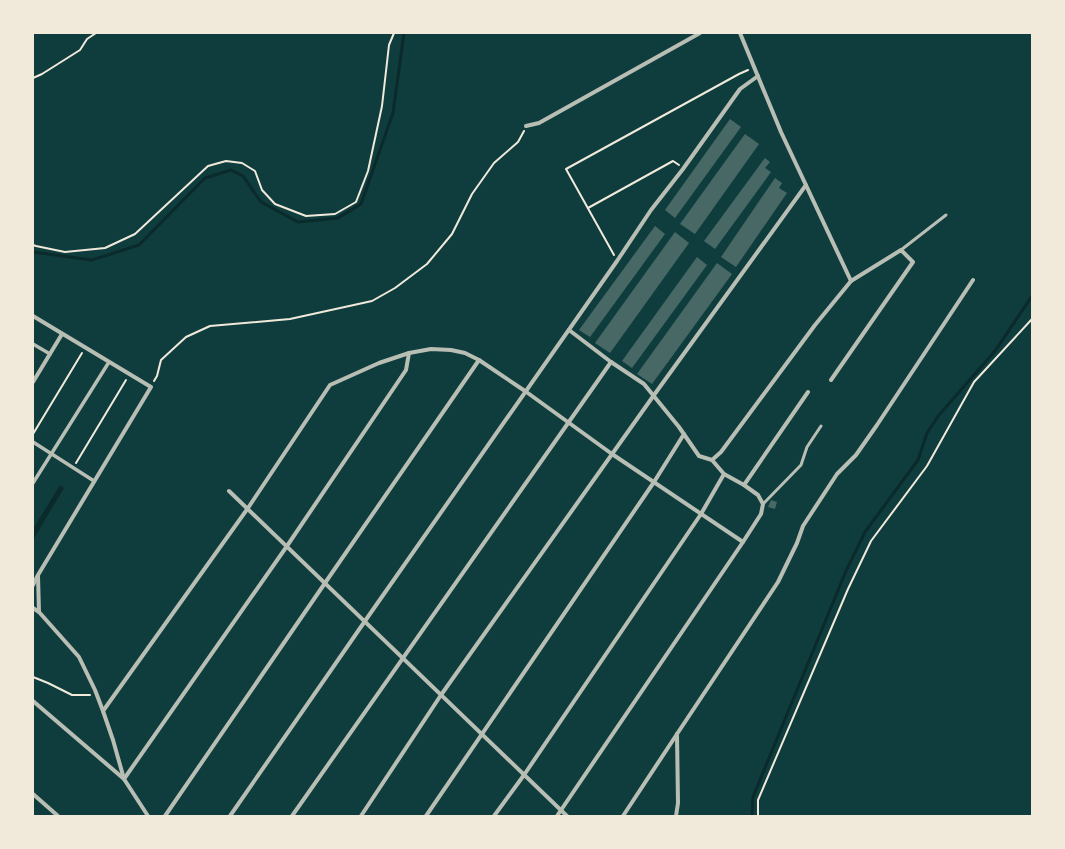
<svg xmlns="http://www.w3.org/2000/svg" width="1065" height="849" viewBox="0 0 1065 849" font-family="'Titillium Web',sans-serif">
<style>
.water{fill:#0a2a2b}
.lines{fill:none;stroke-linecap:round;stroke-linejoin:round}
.stream{stroke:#0a2a2b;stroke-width:3}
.building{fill:#486865}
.path{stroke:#f1e9da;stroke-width:2}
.service{stroke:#b8beb3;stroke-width:3}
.pedestrian{stroke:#b8beb3;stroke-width:3.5}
.minor{stroke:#b8beb3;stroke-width:4}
</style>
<rect width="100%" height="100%" fill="#0f3d3e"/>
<path class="water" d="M60 485 64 488 33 540V529Z"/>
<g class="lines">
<g class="stream">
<path d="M33 252 92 260 139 245 205 178 231 170 243 176 261 202 298 222 338 218 361 204 393 113 404 33"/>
<path d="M752 816 753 797 846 571 865 532 918 460 927 433 939 415 995 351 1032 296"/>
</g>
</g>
<g class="building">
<path d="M730 119 741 127 675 218 665 210Z"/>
<path d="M745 134 759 144 695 234 680 224Z"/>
<path d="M765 158 770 162 765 168 771 172 715 249 704 241Z"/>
<path d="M775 178 782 183 779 188 787 193 736 267 721 257Z"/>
<path d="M655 226 665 234 590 337 579 330Z"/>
<path d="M675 232 689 243 610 353 595 343Z"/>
<path d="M697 257 707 265 632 368 622 361Z"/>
<path d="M717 263 732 274 652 384 637 374Z"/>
<path d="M771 500 777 502 775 509 768 507Z"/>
</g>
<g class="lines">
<g class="path">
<path d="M33 78 42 74 80 50 87 39 96 33"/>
<path d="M588 208 673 161 679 165"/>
<path d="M33 245 36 246 65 252 105 248 135 234 208 166 226 161 242 163 255 171 262 190 275 204 306 216 335 214 356 202 368 171 382 106 389 45 394 33"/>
<path d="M614 255 566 169 739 74 748 70"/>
<path d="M154 381 157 376 161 360 186 337 210 326 290 319 372 301 395 288 427 264 452 234 472 194 494 163 518 142 524 131"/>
<path d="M33 434 82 353"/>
<path d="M76 463 126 380"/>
<path d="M33 677 48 683 72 695H90"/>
<path d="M758 816V800L848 589 871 541 927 466 974 382 1032 319"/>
</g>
<g class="service">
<path d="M901 250 946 215"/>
<path d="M763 504 801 465 807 447 821 426"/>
</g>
<g class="pedestrian">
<path d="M33 344 50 354"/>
<path d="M33 442 94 481"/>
<path d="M33 483 109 362"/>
</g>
<g class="minor">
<path d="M740 33 781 132 851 281"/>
<path d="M526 126 539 123 700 33"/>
<path d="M33 316 151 387 38 575 33 585"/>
<path d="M33 382 62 334"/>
<path d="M712 460 721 452 815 325 851 281 901 250 913 262 831 380"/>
<path d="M744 485 808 392"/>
<path d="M229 491 567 816"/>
<path d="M38 576 39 612"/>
<path d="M33 608 39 612 79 657 95 690 103 711 113 740 124 779 148 816"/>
<path d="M33 701 124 779 287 546 406 370 409 353"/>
<path d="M103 711 248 508 330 385 379 363 409 353 431 349 451 350 465 353 479 360 525 391 612 454 743 542"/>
<path d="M33 794 58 816"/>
<path d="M165 816 325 583 479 360"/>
<path d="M230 816 365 621 617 261 651 210 683 169 740 89 758 76"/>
<path d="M292 816 611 362"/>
<path d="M361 816 441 695 654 395 806 185"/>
<path d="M426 816 654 482 684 434"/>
<path d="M494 816 524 775 701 514 724 474"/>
<path d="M557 816 743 542 761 514 763 504 758 495 744 485 724 474 712 460 699 456 679 427 644 384 611 362 569 330"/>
<path d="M623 816 677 734 778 582 797 543 803 526 837 474 856 455 877 425 973 280"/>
<path d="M676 816 678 803 677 734"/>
</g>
</g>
<rect width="1065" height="849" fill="none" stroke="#f1e9da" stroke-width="68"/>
</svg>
